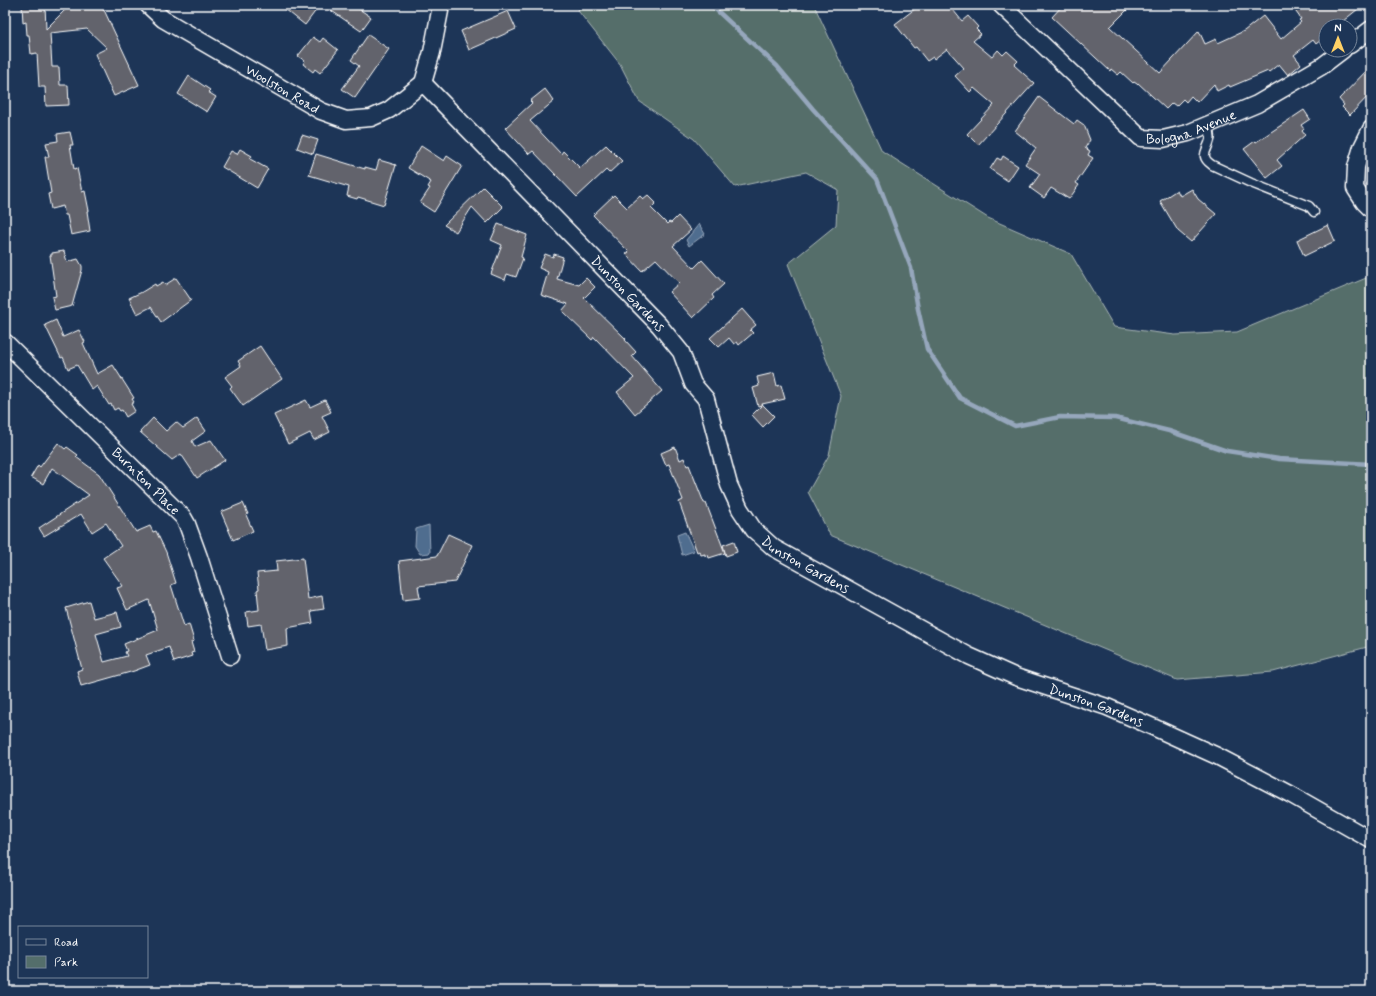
<svg xmlns="http://www.w3.org/2000/svg" width="1376" height="996" viewBox="0 0 1376 996" font-family="Mynerve,sans-serif">
<style>
.green{fill:#546e6b;stroke:#aab6b5}
.water{fill:#506d8f;stroke:#96a7bc}
.lines{fill:none;stroke-linecap:round;stroke-linejoin:round}
.stream{stroke:#96a7bc;stroke-width:4.5}
.building{fill:#62646c;stroke:#fff}
.lane-casing{stroke:#fff;stroke-width:11}
.street-casing{stroke:#fff;stroke-width:19}
.lane{stroke:#1d3557;stroke-width:8}
.street{stroke:#1d3557;stroke-width:16}
.labels{text-anchor:middle;stroke-width:4;stroke-linejoin:round;paint-order:stroke}
.street-label{font-size:14px;fill:#fff;stroke:#1d3557}
</style>
<rect width="100%" height="100%" fill="#1d3557"/>
<filter id="ink" filterUnits="userSpaceOnUse"><feTurbulence type="fractalNoise" baseFrequency=".025" numOctaves="2"/><feDisplacementMap in="SourceGraphic" scale="8" xChannelSelector="R" yChannelSelector="G"/><feConvolveMatrix kernelMatrix="1 2 1 2 8 2 1 2 1" color-interpolation-filters="sRGB"/></filter>
<g filter="url(#ink)">
<path class="green" d="M578 5H814L882 151 988 218 1071 254 1114 327 1175 335 1237 332 1371 276V646L1273 672 1177 680 830 535 808 492 829 455 841 396 788 264 836 225 838 190 806 172 735 187 694 139 639 101 620 64 579 12Z"/>
<g class="water">
<path d="M699 224 705 234 689 246 686 240Z"/>
<path d="M429 525 430 553 420 554 415 546 416 529Z"/>
<path d="M685 532 694 551 682 555 677 535Z"/>
</g>
<g class="lines">
<path class="stream" d="M711 5 777 66 813 109 877 179 911 268 918 309 927 349 960 398 1015 426 1060 417 1115 418 1169 431 1227 451 1279 459 1371 464"/>
</g>
<g class="building">
<path d="M22 5H45L46 29 70 5H98L105 12 139 85 114 96 95 54 107 48 87 29 50 33 52 67H59L60 85H68L69 105 46 106 45 87H39L37 53 31 54 29 35H27L26 22 23 23Z"/>
<path d="M280 5H320L305 25Z"/>
<path d="M323 5H353L371 17 361 31Z"/>
<path d="M920 5H949L962 21 968 16 978 27 976 29 981 34 973 41 992 57 998 50 1003 55 1007 51 1018 61 1014 65 1034 83 978 145 967 134 994 105 974 88 970 92 955 76 964 68 947 49 934 59 933 57 927 61 916 47 914 48 895 24Z"/>
<path d="M1063 5H1132L1110 27 1160 73 1199 31 1205 44 1216 39 1218 43 1244 31 1263 16 1281 39 1301 22 1299 20 1301 19 1291 5H1363L1343 21 1347 26H1326V36L1316 44 1313 40 1294 55 1301 64 1288 75 1279 64 1269 72 1268 71 1230 87 1229 85 1217 91 1214 84 1197 102 1191 96 1186 102 1183 99 1176 106 1172 103 1166 109 1138 83 1137 84 1134 82 1133 83 1121 72 1118 75 1111 69 1110 71 1052 17Z"/>
<path d="M508 11 516 29 469 50 461 31Z"/>
<path d="M368 35 389 49 355 98 342 89 359 66 351 60Z"/>
<path d="M313 37 320 42 323 38 338 50 320 73 315 69 313 72 303 64 305 61 298 56Z"/>
<path d="M1371 66V93L1350 115 1342 107 1344 105 1339 99Z"/>
<path d="M189 76 210 90 208 92 216 97 207 112 178 94Z"/>
<path d="M545 89 554 101 530 121 561 154 563 151 580 168 606 145 622 161 609 173 606 170 577 197 533 151 529 154 505 128 532 103 530 101Z"/>
<path d="M1039 97 1074 124 1077 120 1084 125 1090 140 1085 148 1090 151 1088 155 1093 158 1076 183 1079 185 1069 199 1051 188 1044 198 1030 188 1040 174 1025 164 1036 148 1015 131Z"/>
<path d="M1304 110 1310 119 1301 125 1304 129 1302 131 1305 135 1278 159 1277 160 1282 166 1267 178 1244 149 1255 141 1256 142Z"/>
<path d="M70 132 73 145H70L74 169 77 168 82 192 85 191 89 211H87L90 231 71 235 67 215H65L63 206 51 209 48 194 51 193 45 157H49L46 143 58 141 57 134Z"/>
<path d="M302 135 318 140 313 154 297 148Z"/>
<path d="M421 146 444 161 447 156 462 166 434 212 420 203 430 188 428 187 431 182 408 168Z"/>
<path d="M240 149 252 156 250 159 268 169 257 188 222 167 231 151 237 154Z"/>
<path d="M316 154 365 169V167L376 170 379 160 396 165 384 205 358 197 357 199 347 196 349 187 309 175Z"/>
<path d="M1003 156 1018 166 1008 181 990 169 997 158 1001 160Z"/>
<path d="M483 187 503 207 487 223 472 207 456 232 444 225Z"/>
<path d="M1192 189 1198 199 1216 214 1191 242 1178 231 1160 201 1177 190 1180 196Z"/>
<path d="M614 195 627 208 640 196 643 199 648 195 656 203 651 208 667 224 669 222 671 223 678 216 691 230 673 246 694 268 702 260 724 284 712 295 714 298 693 318 669 292 679 283 656 259 642 271 626 254 629 252 593 215Z"/>
<path d="M498 224 527 235 521 257 523 258 516 277 507 274 505 280 491 274 502 245 491 240Z"/>
<path d="M1328 225 1335 241 1304 256 1297 240Z"/>
<path d="M64 251 67 262 78 259 82 266V270L72 306 55 310 52 297 56 296 50 255H52V253Z"/>
<path d="M545 254 553 257 554 254 563 257 557 279 579 285 586 278 595 287 584 298 626 339 625 340 636 352 632 356 662 391 635 414 617 392 634 378 594 337 592 340 562 311 568 304 541 295 548 272 539 268Z"/>
<path d="M176 278 191 300 161 322 151 307 137 314 129 298 142 292 155 284 156 286 163 282 165 285Z"/>
<path d="M742 309 756 325 750 330 753 333 739 345 737 342 734 344 729 338 719 347 710 338Z"/>
<path d="M56 320 63 337 79 330 85 342 83 343 97 374 113 365 134 398 132 399 134 402 131 404 135 411 126 417 122 410 120 411 118 408 114 410 111 404 109 405 97 386 92 390 77 365 68 369 63 357 61 358 45 325Z"/>
<path d="M260 346 282 379 243 406 230 388 232 386 225 377 241 366 238 361Z"/>
<path d="M774 373 777 386 781 385 785 399 762 404 774 416 763 427 752 415 762 405 758 406 753 388 759 386 757 377Z"/>
<path d="M306 400 310 407 325 400 331 412 322 416 330 432 314 440 310 433 288 444 274 415Z"/>
<path d="M153 418 166 431 176 422 183 428 197 418 206 431 192 441 195 447 211 440 225 460 197 478 181 454 172 460 140 432Z"/>
<path d="M58 443 65 449 67 447 78 455 76 457 99 474 136 532 150 526 153 532 156 531 166 552 176 583 171 585 184 626 189 624 194 641 191 642 194 652 191 653 192 656 174 662 169 647 146 655 150 665 134 671 81 686 77 671 82 669 66 608 89 601 94 618 117 612 121 627 96 634 104 662 127 656 125 652 127 651 124 644 158 630 149 600 127 610 117 588 123 586 103 558 121 546 106 523 92 532 81 514 44 536 39 528 89 495 52 468 43 484 31 477 38 465 40 467Z"/>
<path d="M675 447 680 460 684 458 687 466 689 465 704 503H706L725 553 709 558 708 555 705 556V554L701 555 699 551 697 552 679 502 683 500 669 464 666 465 661 453Z"/>
<path d="M243 503 248 514 246 515 253 531 233 540 221 512Z"/>
<path d="M448 534 472 545 455 582 418 586 420 598 403 600 399 561 437 556Z"/>
<path d="M734 541 737 552 726 556 723 545Z"/>
<path d="M303 558 308 599 322 596 324 609 311 611 313 623 287 628 288 646 265 650 261 624 248 626 246 612 259 610 257 590 259 589 257 573 277 571 276 561Z"/>
</g>
<g class="lines">
<defs>
<path id="lane" d="M1207 124C1209 130 1212 135 1210 140 1207 152 1199 156 1212 165L1251 183 1309 206 1314 212"/>
<g id="street">
<path id="s1" d="M148 5 163 19 321 111 346 120 371 118 389 110 423 83"/>
<path id="s2" d="M1001 5 1141 138 1163 139 1188 133 1257 104 1322 66 1343 50"/>
<path d="M1350 45 1371 29"/>
<path id="s3" d="M423 83 659 325 681 352 693 384 706 399 729 485 740 509 754 530 774 548 969 656 1016 677 1107 707 1153 727 1217 756 1290 794 1371 840"/>
<path d="M423 83 432 52 440 11 439 5"/>
<path d="M1371 129 1362 147 1356 167 1355 188 1364 202 1371 209"/>
<path id="s4" d="M5 342 183 517 187 524 199 557 230 656"/>
</g>
</defs>
<use href="#lane" class="lane-casing"/>
<use href="#street" class="street-casing"/>
<use href="#lane" class="lane"/>
<use href="#street" class="street"/>
</g>
</g>
<g class="labels">
<g class="street-label">
<text dy="5" stroke="none"><textPath href="#s1" startOffset="159">Woolston Road</textPath></text>
<text dy="5" stroke="none"><textPath href="#s2" startOffset="245">Bologna Avenue</textPath></text>
<text dy="5" stroke="none"><textPath href="#s3" startOffset="294">Dunston Gardens</textPath></text>
<text dy="5" stroke="none"><textPath href="#s4" startOffset="198">Burnton Place</textPath></text>
<text dy="5" stroke="none"><textPath href="#s3" startOffset="630">Dunston Gardens</textPath></text>
<text dy="5" stroke="none"><textPath href="#s3" startOffset="954">Dunston Gardens</textPath></text>
</g>
</g>
<rect width="1376" height="996" fill="none" stroke="#1d3557" stroke-width="20"/>
<rect x="10" y="10" width="1356" height="976" fill="none" stroke="#fff" stroke-width="1.5" filter="url(#ink)"/>
<rect x="18" y="926" width="130" height="52" fill="#1d3557" stroke="#77869a"/>
<rect x="26" y="939" width="20" height="6" fill="#1d3557" stroke="#77869a"/>
<text x="54" y="946" font-size="12" fill="#ffffff">Road</text>
<rect x="26" y="956" width="20" height="12" fill="#546e6b" stroke="#77869a"/>
<text x="54" y="966" font-size="12" fill="#ffffff">Park</text>
<g transform="translate(1338 38)"><circle r="19" fill="#1d3557" stroke="#77869a"/>
<path d="M0-3L7 15L0 10L-7 15Z" fill="#ffd166"/>
<text y="-6" font-size="11" font-weight="bold" text-anchor="middle" fill="#ffffff">N</text>
</g>
</svg>
